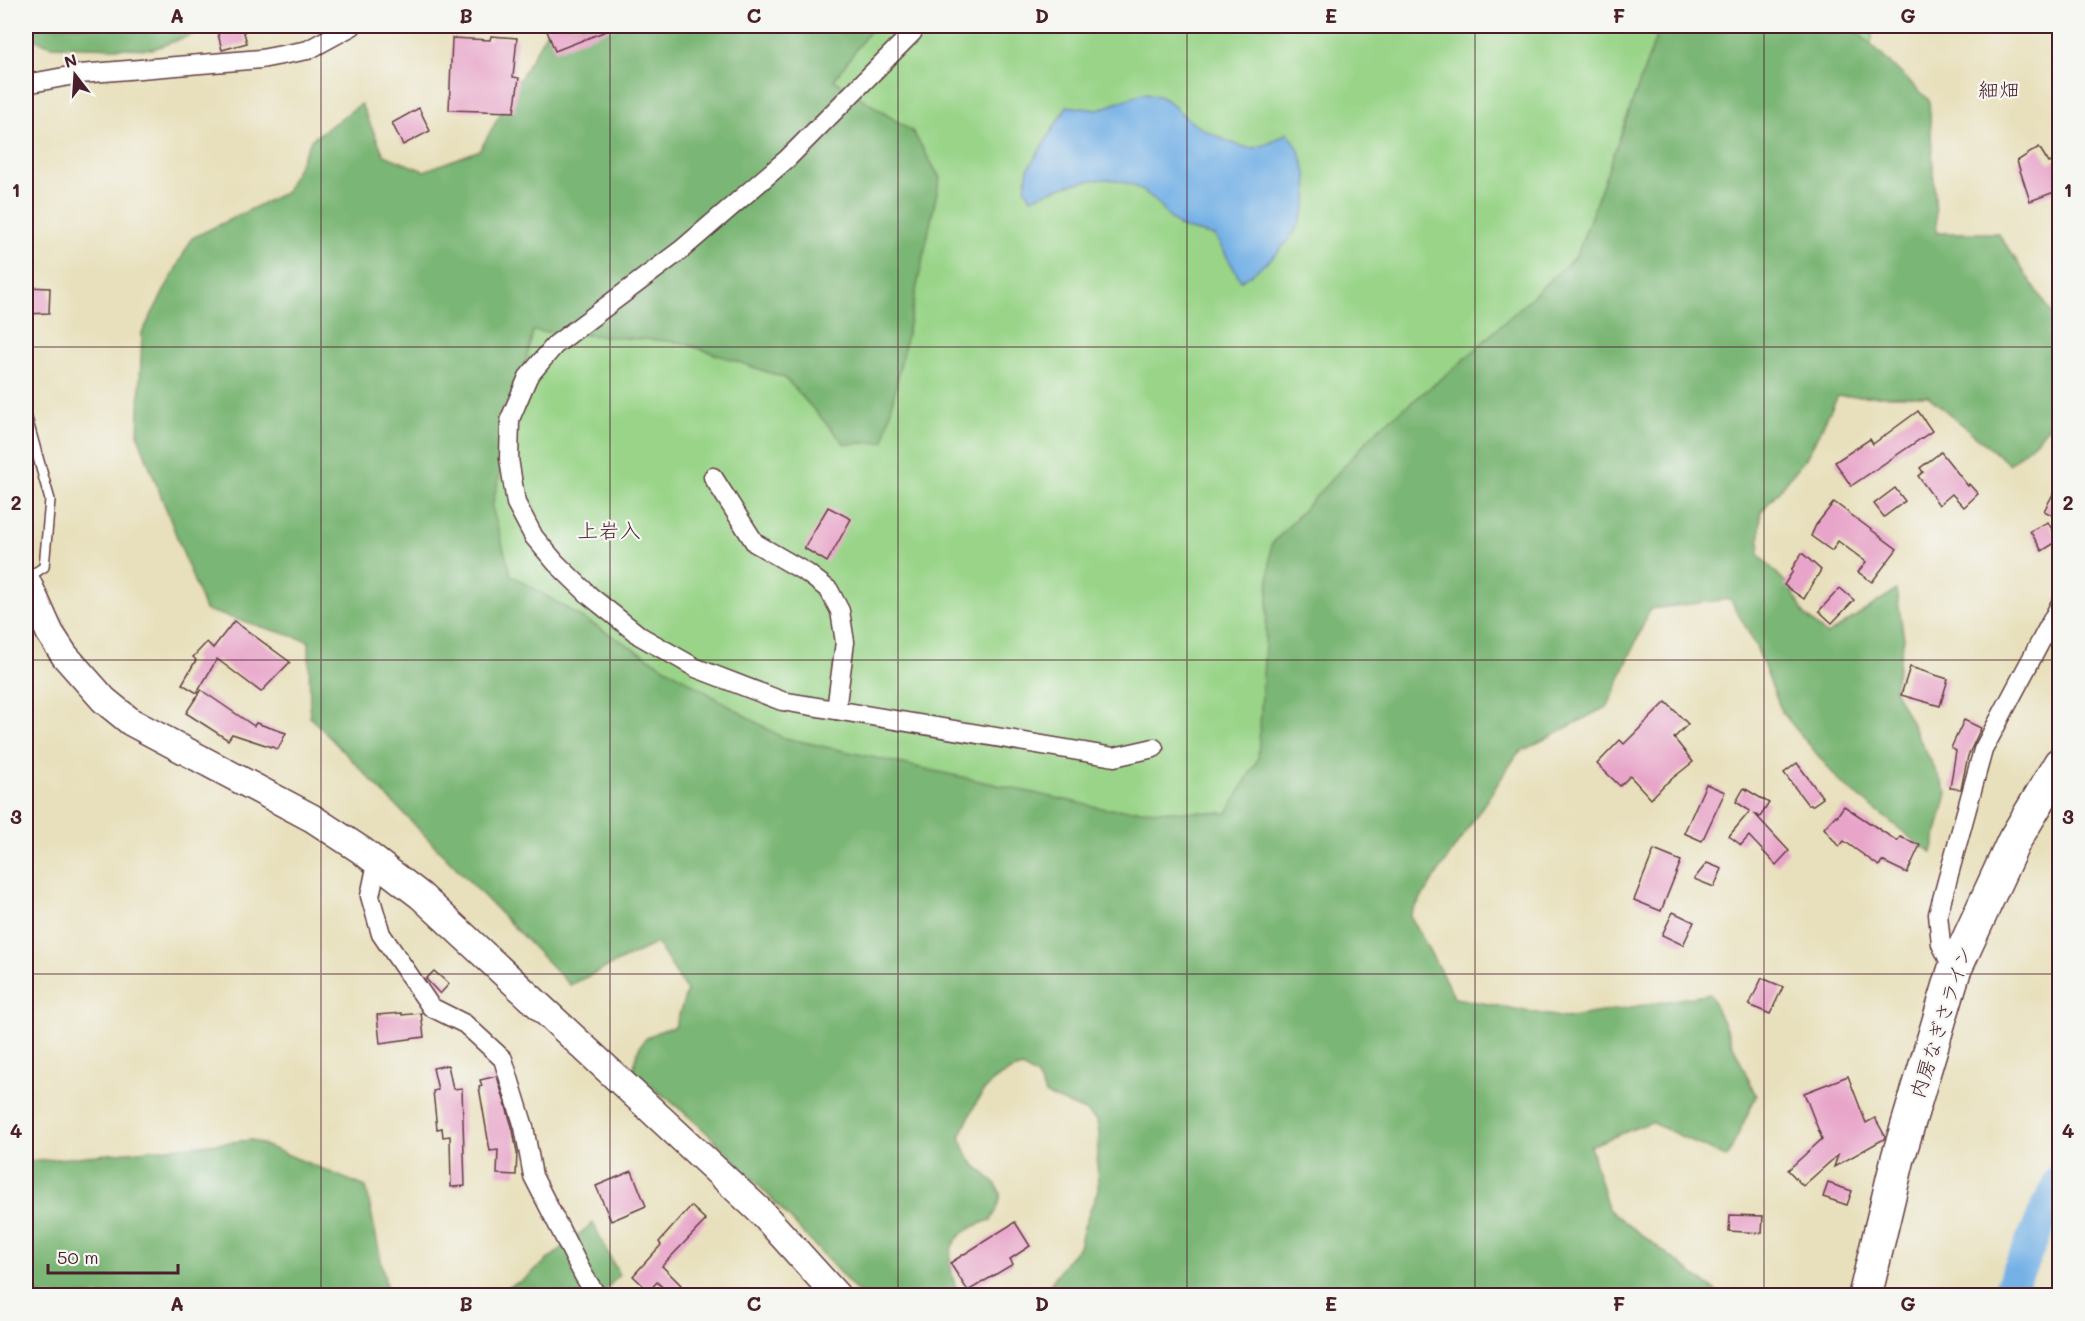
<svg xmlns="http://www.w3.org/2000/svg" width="2085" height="1321" viewBox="0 0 2085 1321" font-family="Mali,'Klee One',sans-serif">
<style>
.green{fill:#99d488;stroke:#727a5a;stroke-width:1.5}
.forest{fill:#7ab674;stroke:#626a50;stroke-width:1.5}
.water{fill:#75b1e6;stroke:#606888;stroke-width:1.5}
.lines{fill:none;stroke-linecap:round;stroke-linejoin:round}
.river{stroke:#75b1e6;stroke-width:32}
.building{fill:#e8a5c9}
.lane-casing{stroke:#623c41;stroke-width:12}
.street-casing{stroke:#623c41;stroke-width:21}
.secondary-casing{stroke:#623c41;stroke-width:30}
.highway-casing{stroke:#623c41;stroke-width:36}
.lane{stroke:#fff;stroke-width:9}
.street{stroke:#fff;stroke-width:18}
.secondary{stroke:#fff;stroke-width:27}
.highway{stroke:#fff;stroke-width:33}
.grid{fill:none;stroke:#4a1f2b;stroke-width:1.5;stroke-opacity:0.55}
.labels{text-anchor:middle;stroke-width:4.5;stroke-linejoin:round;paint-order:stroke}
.street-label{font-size:20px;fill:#4a1f2b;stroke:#f6f6f2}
.neighbourhood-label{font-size:21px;fill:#4a1f2b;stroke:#f6f6f2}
.neatline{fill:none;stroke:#4a1f2b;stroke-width:2}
.grid-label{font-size:20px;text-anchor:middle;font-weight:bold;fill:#4a1f2b}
</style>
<rect width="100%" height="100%" fill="#f6f6f2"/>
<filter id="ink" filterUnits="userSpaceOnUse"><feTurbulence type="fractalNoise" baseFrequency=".0167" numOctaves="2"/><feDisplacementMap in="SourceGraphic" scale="12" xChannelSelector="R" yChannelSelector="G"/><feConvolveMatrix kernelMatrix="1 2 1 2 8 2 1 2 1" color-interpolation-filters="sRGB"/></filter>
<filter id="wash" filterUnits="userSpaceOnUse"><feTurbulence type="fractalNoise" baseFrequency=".008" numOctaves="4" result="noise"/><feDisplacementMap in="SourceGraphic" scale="24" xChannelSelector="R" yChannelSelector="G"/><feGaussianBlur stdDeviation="1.35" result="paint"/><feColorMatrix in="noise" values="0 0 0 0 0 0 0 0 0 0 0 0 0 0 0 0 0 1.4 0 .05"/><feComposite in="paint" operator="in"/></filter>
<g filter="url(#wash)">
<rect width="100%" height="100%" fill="#e8e0bc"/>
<path class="green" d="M845 26H1874L1860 103 1350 697 924 1117 283 335Z"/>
<g class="forest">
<path d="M26 26H216L153 49 51 46 26 36Z"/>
<path d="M550 26H656L716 30 748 26H873L834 80 913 132 940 178 884 442 845 444 785 378 680 342 533 331 492 507 511 575 781 737 1106 809 1227 813 1258 759 1271 545 1379 428 1456 367 1577 255 1660 26H1851L1929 100 1937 233H1998L2059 324V411L2039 438 2009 464 1928 396H1838L1806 458 1761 512 1759 555 1790 587 1805 615 1827 635 1896 590 1904 638 1894 689 1947 793 1932 852 1920 845 1840 782 1782 712 1756 646 1730 599 1650 609 1608 706 1518 753 1410 915 1455 998 1565 1018 1710 994 1756 1096 1727 1158 1651 1122 1590 1146 1608 1209 1721 1295H1056L1051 1283 1067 1260 1079 1247 1084 1227 1098 1189 1097 1157 1099 1134 1097 1121 1085 1111 1046 1095 1036 1075 1022 1067C983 1077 975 1104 960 1137 963 1144 966 1153 970 1159 989 1183 1014 1184 991 1220 978 1224 962 1230 954 1243 946 1257 953 1282 959 1295H860C830 1262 800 1230 770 1197 728 1153 686 1107 633 1075 637 1043 642 1034 675 1027L687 991 657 943 570 985 310 717 309 641 205 610 138 436 142 333 192 238 286 192 311 140 361 104 384 155 424 171 480 150Z"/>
<path d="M252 1140 366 1187 388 1295H26V1162Z"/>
<path d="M593 1223 619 1275 601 1295 490 1296 523 1280Z"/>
</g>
<path class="water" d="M1143 93C1171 95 1173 109 1193 123 1205 131 1240 149 1253 148 1266 146 1276 140 1287 133 1297 143 1300 151 1304 165 1320 217 1282 255 1241 281L1215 236C1204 233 1189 231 1179 226 1168 219 1161 204 1150 196 1111 165 1072 184 1031 198L1025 189 1028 169 1067 106 1098 110Z"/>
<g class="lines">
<path class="river" d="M2007 1296 2060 1179"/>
</g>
<g id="blocks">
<g class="building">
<path d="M234 26H242L247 43 222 50 217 30Z"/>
<path d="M545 26H619L555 51Z"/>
<path d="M491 36 517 38 513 77 519 78 514 112 449 110 452 38 490 40Z"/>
<path d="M419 108 430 131 403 145 392 123Z"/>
<path d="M2039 147 2049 163 2056 160 2060 169V190L2030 201 2017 161Z"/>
<path d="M26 287 50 288 49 313 26 314Z"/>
<path d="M1918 411 1932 431 1851 486 1835 462 1870 439 1873 444Z"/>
<path d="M1941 452 1968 486 1969 484 1978 494 1964 507 1952 494 1939 505 1918 476 1923 472 1920 468Z"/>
<path d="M2060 481V519L2044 511Z"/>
<path d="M1895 488 1905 501 1884 517 1874 504Z"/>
<path d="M1834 502 1897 549 1872 582 1858 572 1866 562 1838 541 1832 551 1811 536 1816 525Z"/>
<path d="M828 507 851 519 827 562 804 548Z"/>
<path d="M2048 522 2058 541 2042 551 2030 531Z"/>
<path d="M1802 553 1821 570 1804 599 1784 585 1793 571 1791 570Z"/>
<path d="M1840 588 1854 600 1832 623 1819 611Z"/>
<path d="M234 621 290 662 261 692 217 659 197 693 182 684 196 660 193 657 207 642 213 648Z"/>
<path d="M1910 667 1948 679 1940 706 1901 695Z"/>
<path d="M201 690 254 726 256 723 286 733 278 749 232 734 228 740 186 713Z"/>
<path d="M1666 702 1688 724 1674 738 1693 762 1664 785 1651 799 1630 776 1620 786 1597 764 1620 740 1624 744Z"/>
<path d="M1964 720 1981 728 1968 756 1961 789 1950 788 1956 751 1951 748Z"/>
<path d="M1797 763 1823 798 1813 805H1808L1784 773Z"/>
<path d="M1706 784 1725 792 1702 841 1684 833Z"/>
<path d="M1744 788 1769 803 1760 817 1754 813 1789 851 1776 865 1749 836 1741 845 1729 836 1750 811 1736 802Z"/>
<path d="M1844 806 1897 841 1900 837 1920 845 1907 873 1882 861 1879 866 1844 841 1839 847 1824 828 1836 815 1837 816Z"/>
<path d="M1654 850 1681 861 1661 911 1634 900Z"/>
<path d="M1707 863 1722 869 1714 887 1694 879Z"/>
<path d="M1673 912 1694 922 1683 945 1662 935Z"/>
<path d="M434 971 449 984 440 994 426 979Z"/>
<path d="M1762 978 1783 987 1770 1014 1749 1005Z"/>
<path d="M402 1013V1015L421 1013 424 1037 380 1043 377 1015Z"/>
<path d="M448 1065 453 1089 462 1088 465 1186 451 1187 450 1136 443 1137 442 1128 437 1129 433 1091 438 1090 433 1068Z"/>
<path d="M497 1076 513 1130 517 1153 516 1175 497 1174 498 1150 490 1151 479 1087 482 1086 480 1080Z"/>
<path d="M1848 1076 1866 1123 1875 1118 1885 1136 1884 1139 1834 1167 1838 1155 1803 1186 1788 1170 1822 1139 1804 1093Z"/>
<path d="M632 1171 646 1206 611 1221 596 1186Z"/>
<path d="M1828 1183 1852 1191 1847 1205 1823 1197Z"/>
<path d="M691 1206 706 1220 662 1266 681 1285 671 1295 657 1282 649 1291 633 1276 661 1245 659 1242Z"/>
<path d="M1730 1215 1763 1216 1762 1233 1729 1231Z"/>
<path d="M1015 1222 1030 1246 1010 1259 1013 1264 968 1291 950 1263Z"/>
</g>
</g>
</g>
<g filter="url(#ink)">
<use href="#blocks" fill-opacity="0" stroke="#623c41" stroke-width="1.5"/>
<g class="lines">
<defs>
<path id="lane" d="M26 415 50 500 44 567 28 577"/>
<g id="street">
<path d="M916 26 912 33 787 159 681 250 555 345 528 377 510 419 509 459 516 503 534 537 556 563 590 596 640 636 696 668 782 701 1114 757 1154 748"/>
<path d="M26 84 80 74 261 59 308 50 352 26"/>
<path d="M713 477 755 543 807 573 829 590 840 611 845 642 836 710"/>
<path d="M377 863 370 896 381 934 431 1007 465 1024 503 1059 524 1127 533 1176 584 1276 597 1296"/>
<path d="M1954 971 1941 944 1938 914 1983 750 2060 605"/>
</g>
<path id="secondary" d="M26 580 50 633 65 656 104 700 131 722 312 818 361 850 421 896 760 1211 837 1296"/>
<path id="highway" d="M1865 1296 1898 1158 1954 971 2014 841 2060 764"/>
</defs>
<use href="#lane" class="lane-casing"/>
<use href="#street" class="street-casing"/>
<use href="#secondary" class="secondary-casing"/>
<use href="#highway" class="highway-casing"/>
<use href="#lane" class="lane"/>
<use href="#street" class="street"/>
<use href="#secondary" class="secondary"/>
<use href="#highway" class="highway"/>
</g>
</g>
<path class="grid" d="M321 26V1296M610 26V1296M898 26V1296M1187 26V1296M1475 26V1296M1764 26V1296M26 347H2060M26 660H2060M26 974H2060"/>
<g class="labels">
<g class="street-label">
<text transform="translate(1941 1022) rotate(-72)" y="7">内房なぎさライン</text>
</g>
<g class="neighbourhood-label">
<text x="1999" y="97">細畑</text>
<text x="609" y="538">上岩入</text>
</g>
</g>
<rect width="2085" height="1321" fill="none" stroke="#f6f6f2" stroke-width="66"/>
<g transform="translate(75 75) rotate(343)" stroke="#f6f6f2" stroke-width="4.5" paint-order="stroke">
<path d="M0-4.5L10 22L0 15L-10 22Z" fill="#4a1f2b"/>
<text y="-9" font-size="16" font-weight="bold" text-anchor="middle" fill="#4a1f2b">N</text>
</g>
<path d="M48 1264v9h130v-9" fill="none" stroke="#4a1f2b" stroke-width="3"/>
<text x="57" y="1264" font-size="18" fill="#4a1f2b" stroke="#f6f6f2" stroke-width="4.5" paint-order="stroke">50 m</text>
<rect x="33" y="33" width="2019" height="1255" class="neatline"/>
<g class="grid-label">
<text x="177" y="23">A</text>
<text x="466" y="23">B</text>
<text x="754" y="23">C</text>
<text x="1042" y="23">D</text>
<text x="1331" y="23">E</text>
<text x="1619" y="23">F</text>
<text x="1908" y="23">G</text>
<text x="16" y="197">1</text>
<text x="2068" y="197">1</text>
<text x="16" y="510">2</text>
<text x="2068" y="510">2</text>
<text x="16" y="824">3</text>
<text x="2068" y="824">3</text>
<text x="16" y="1138">4</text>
<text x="2068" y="1138">4</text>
<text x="177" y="1311">A</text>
<text x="466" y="1311">B</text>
<text x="754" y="1311">C</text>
<text x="1042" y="1311">D</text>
<text x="1331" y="1311">E</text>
<text x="1619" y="1311">F</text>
<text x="1908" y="1311">G</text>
</g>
</svg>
